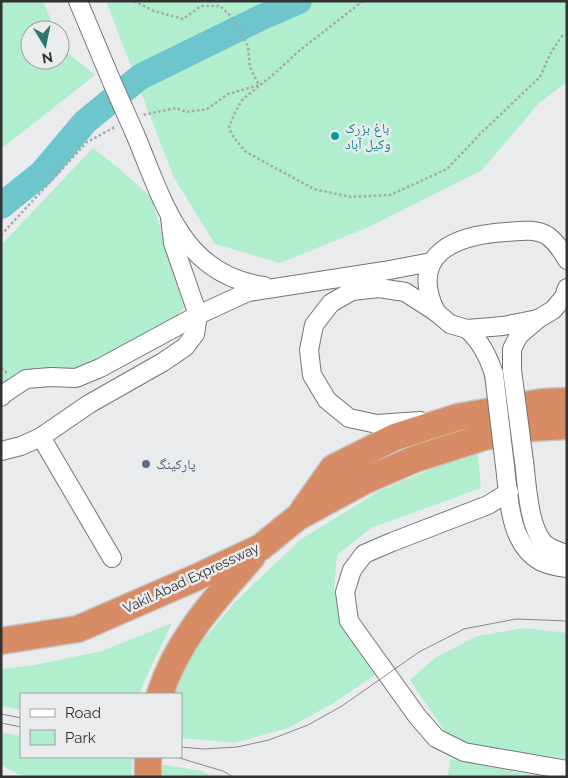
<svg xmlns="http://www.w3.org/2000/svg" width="568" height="778" viewBox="0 0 568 778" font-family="Raleway,'Noto Naskh Arabic',sans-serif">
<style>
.green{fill:#b0eece}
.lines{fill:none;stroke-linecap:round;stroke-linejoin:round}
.river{stroke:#6dc5cd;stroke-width:26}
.minor-casing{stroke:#737476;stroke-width:20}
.highway-casing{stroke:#c6c6c6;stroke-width:29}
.path{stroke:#a7a7a9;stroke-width:2.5;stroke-dasharray:2.5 2.5;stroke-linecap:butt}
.minor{stroke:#fff;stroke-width:18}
.highway{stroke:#d88c65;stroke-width:26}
.tram{stroke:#898a8b;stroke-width:1}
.minor-bridge-casing{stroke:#737476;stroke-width:20;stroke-linecap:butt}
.minor-bridge{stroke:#fff;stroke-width:18}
.culture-dot{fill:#0f9aa8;stroke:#eaebed;stroke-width:2}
.service-dot{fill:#5c6f8a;stroke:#eaebed;stroke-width:2}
.labels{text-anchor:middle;stroke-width:5;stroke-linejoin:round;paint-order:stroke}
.culture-label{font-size:14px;fill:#0d838f;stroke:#eaebed;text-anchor:start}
.service-label{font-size:14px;fill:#4e5e75;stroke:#eaebed;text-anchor:start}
.street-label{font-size:14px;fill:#323233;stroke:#eaebed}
</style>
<rect width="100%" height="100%" fill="#eaebed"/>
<g class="green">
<path d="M1 1H43L55 30H30V60H60V42L63 49 95 75 1 149Z"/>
<path d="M106 1H567V82L539 103 482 170 371 226 280 263 215 244 174 178Z"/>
<path d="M93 148 123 172 151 197 184 307 173 321 82 370 17 372 1 384V245Z"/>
<path d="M478 454 481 488 371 528 337 555 334 589 341 619 378 673 332 704 288 728 235 743 181 738V694H170L172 689 200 644 235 602 300 540 379 491 455 459Z"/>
<path d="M172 623 143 684 140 694H21V710L1 706V669L35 665 102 651Z"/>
<path d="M525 628 567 633V759L487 747 450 739 410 680 436 657 477 636Z"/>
<path d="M1 732 21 736V757H132L131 777H24L1 765Z"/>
<path d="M450 759 541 777H448Z"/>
<path d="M159 764 202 771 212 777H162Z"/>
</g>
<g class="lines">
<path class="river" d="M1 206 42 173 85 122 140 77 262 17 299 1"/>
<defs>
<g id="minor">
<path d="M78 1 112 82"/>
<path d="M135 134C163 200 181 275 264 286"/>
<path d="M436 312C407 253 457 235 506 232 520 231 535 228 548 236 557 243 562 251 567 260"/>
<path d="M467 329C481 342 488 356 494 374"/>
<path d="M512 370V349L519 335 538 319 553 310 564 297 567 288"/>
<path d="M1 397 5 393 26 379 51 377 76 378 100 368 198 315 248 292 384 271 432 262"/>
<path d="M420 421 377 424 349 418 327 400 312 375 309 350 314 325 331 303 352 291 379 288 405 292 436 312 450 324 467 329 503 326 538 319"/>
<path d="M41 437 112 558"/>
<path d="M1 451 21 446 41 437 89 404 163 362 185 347 195 334 198 315 173 243 170 217"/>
<path d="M523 454C527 478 527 523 543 542 549 549 558 551 567 554"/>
<path d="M504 458C509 492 507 542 540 561 548 565 558 567 567 568"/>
<path d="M509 492 488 505 392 542 364 554 352 570 345 592 349 621 417 716 436 738 464 752 567 770"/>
</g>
<g id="highway">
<path d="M302 512 333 468 395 437 458 417 542 402 567 401"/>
<path d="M1 641 78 629 195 578 261 547 298 517 364 481 415 459 484 437 531 428 567 426"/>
<path d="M160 694C177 640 215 599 252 557"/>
<path d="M148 777V757"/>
</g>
</defs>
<use href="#minor" class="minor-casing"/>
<use href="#highway" class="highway-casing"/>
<g class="path">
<path d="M134 1 154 11 183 19 201 6H220L232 17 248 46 250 67 259 85 228 94 207 109 186 112 176 108 143 115"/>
<path d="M363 1 299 51 275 73 243 99 234 114 229 128 234 138 246 152 314 189 351 197 390 195 447 169 481 133 540 77 550 54 562 36 567 35"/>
<path d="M1 235 87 142 115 127"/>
<path d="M1 368 7 373"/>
</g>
<use href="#minor" class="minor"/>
<use href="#highway" class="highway"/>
<g class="tram">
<path d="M1 714 21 718"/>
<path d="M1 723 21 727"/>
<path d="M181 747 203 749 237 747 269 740 308 725 342 706 419 652 464 629 516 619 567 621"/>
<path d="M176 757 223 771 233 777"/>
</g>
<defs>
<g id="minor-bridge">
<path d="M112 82 135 134"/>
<path d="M512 370 523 454"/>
<path d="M494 374 504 458"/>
</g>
</defs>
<use href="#minor-bridge" class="minor-bridge-casing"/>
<use href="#minor-bridge" class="minor-bridge"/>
</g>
<circle class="culture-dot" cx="335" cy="136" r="5"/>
<circle class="service-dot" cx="146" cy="464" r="5"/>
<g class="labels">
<g class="culture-label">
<text x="345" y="133">باغ بزرک<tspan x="345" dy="16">وکیل آباد</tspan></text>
</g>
<g class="service-label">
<text x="156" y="469">پارکینگ</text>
</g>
<g class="street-label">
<text transform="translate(191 578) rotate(-25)" y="5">Vakil Abad Expressway</text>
</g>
</g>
<rect width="568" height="778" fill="none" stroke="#323233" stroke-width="5"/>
<rect x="20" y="693" width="162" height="65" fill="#eaebed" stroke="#a0a1a3"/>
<rect x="30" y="709" width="25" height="8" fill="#ffffff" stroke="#a0a1a3"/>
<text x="65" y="718" font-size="15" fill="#323233">Road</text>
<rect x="30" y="730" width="25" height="15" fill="#b0eece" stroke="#a0a1a3"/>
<text x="65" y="743" font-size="15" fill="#323233">Park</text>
<g transform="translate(45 45) rotate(170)"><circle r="24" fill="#eaebed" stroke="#a0a1a3"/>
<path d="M0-4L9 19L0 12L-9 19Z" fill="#2e766e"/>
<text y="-8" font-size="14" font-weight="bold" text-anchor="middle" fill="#323233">N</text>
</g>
</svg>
